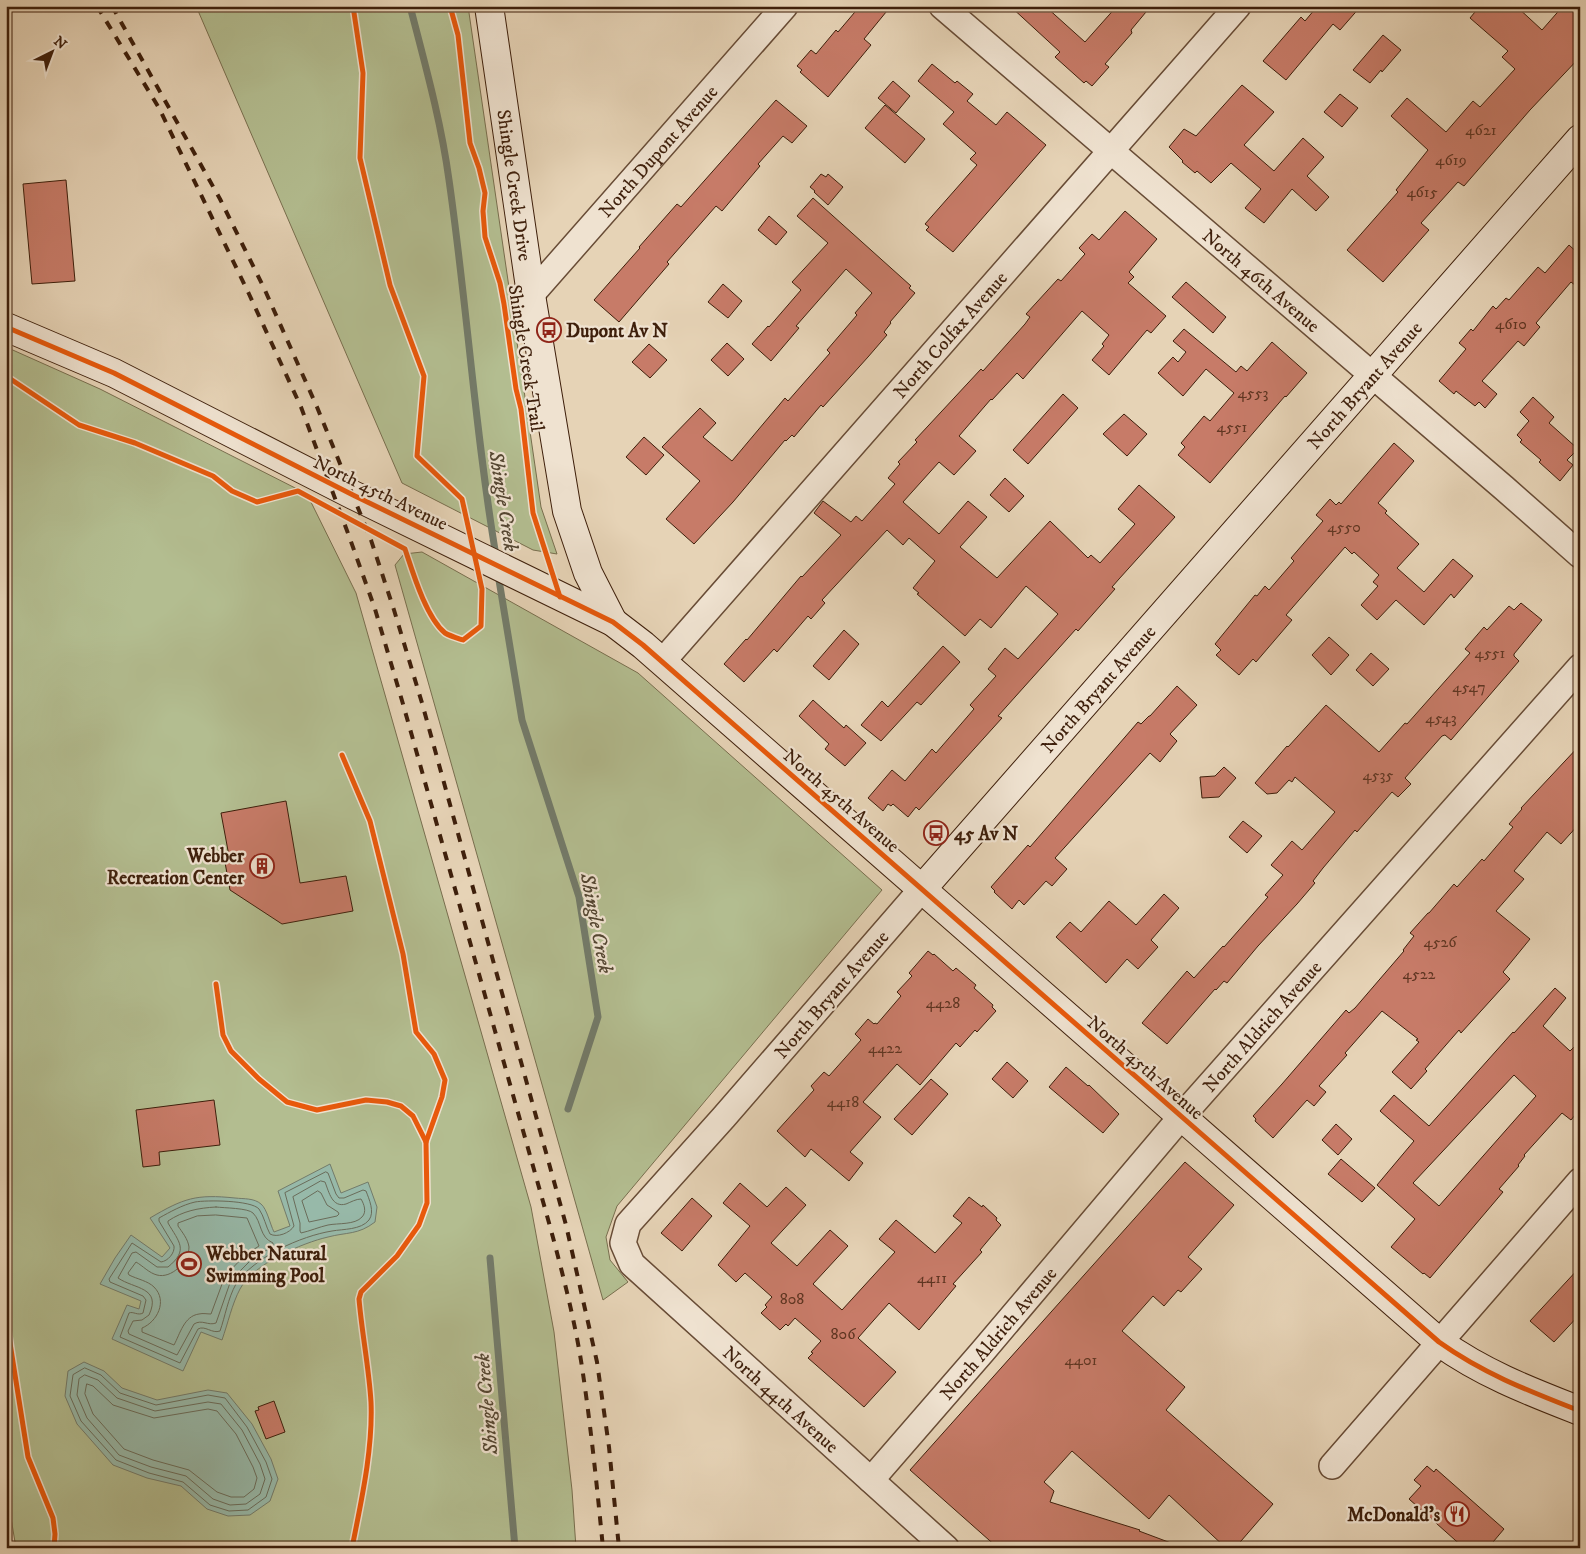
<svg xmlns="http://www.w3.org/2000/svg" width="1586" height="1554" viewBox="0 0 1586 1554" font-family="'IM FELL DW Pica',serif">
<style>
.green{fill:#b3bd90;stroke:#786e4e}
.water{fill:#97b9a9;stroke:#737b6a}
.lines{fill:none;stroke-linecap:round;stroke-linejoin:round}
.shore{stroke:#6a6c5a;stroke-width:1}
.stream{stroke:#737b6a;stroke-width:7}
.building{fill:#c77b68;stroke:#3e1f0b;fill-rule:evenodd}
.street-casing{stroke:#684c36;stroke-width:28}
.secondary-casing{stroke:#3e1f0b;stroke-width:30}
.street{stroke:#efe2d0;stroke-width:25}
.secondary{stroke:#efe2d0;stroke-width:28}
.rail{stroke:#3e1f0b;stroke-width:4;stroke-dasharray:9 9;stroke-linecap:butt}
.cycleway-casing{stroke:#efe2d0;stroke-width:8}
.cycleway{stroke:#e8590c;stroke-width:5}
.labels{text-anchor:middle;stroke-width:4.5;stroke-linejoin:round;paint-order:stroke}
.number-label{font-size:16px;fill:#603622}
.street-label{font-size:19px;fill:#3e1f0b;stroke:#efe2d0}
.poi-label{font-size:19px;font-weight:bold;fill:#3e1f0b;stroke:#efe2d0;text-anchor:start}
.water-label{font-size:20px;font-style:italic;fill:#544632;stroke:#efe2d0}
</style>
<rect width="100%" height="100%" fill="#e6d3b6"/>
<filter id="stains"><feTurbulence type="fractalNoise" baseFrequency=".004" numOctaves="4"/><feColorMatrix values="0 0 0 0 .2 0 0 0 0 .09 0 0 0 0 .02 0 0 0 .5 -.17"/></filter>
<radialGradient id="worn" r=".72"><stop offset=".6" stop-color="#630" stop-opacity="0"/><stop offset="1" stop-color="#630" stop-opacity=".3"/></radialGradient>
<g class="green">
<path d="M196 6H468L541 507 557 554 533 550 402 483Z"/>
<path d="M6 347 100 389 307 494 356 593 531 1207 554 1332 572 1490 576 1548H16L6 1488Z"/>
<path d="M422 552 638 673 882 890 617 1206 606 1237 610 1260 628 1282 603 1300 395 565 404 554Z"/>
</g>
<g class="water">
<path d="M330 1164 341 1193 368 1182 377 1207 375 1222C358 1235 347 1232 328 1237 302 1243 253 1264 240 1289 232 1304 228 1323 222 1340L201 1332 183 1371 112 1339 127 1305 139 1309 141 1301 100 1284 115 1258 131 1235 162 1257 170 1248 150 1218C184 1198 196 1194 235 1198 244 1199 254 1198 261 1204 267 1209 270 1224 274 1232L290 1226 278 1191Z"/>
<path d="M84 1362 104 1371 122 1388 157 1400 208 1390 227 1393 252 1424 271 1459 278 1479 270 1501 250 1515 228 1516 207 1509 181 1486 147 1478 113 1465 77 1424 65 1396 68 1371Z"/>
</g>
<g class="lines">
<g class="shore">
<path d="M326 1172 328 1173 336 1194 339 1198H344L363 1190 366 1191C369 1199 375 1212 369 1220 361 1230 343 1229 332 1231 301 1236 254 1257 236 1284 228 1298 225 1317 220 1331 212 1334 205 1325 198 1329L180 1363 120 1337 129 1313C133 1311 138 1316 143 1313L146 1300 143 1296 110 1282 109 1279 132 1243 161 1262C168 1261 175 1253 174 1246L159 1221V1218C170 1212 182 1205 195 1202 206 1200 251 1200 259 1209 264 1216 266 1227 270 1234 277 1238 290 1233 294 1226L285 1193Z"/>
<path d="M321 1181 325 1182C329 1192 332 1208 346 1204 351 1202 356 1199 361 1199 364 1204 367 1212 362 1217 355 1225 338 1223 328 1225 319 1227 310 1231 301 1233L300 1231V1223L293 1197Z"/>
<path d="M318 1191 321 1193 327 1205 338 1212 339 1214 337 1216 309 1222 302 1201Z"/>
<path d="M216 1207C224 1208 248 1208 253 1213 262 1222 259 1237 273 1243V1246L251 1260 231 1280 216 1323C208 1326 202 1319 194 1324L177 1355 129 1334 128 1331 133 1321 142 1320 149 1315C162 1287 134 1289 118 1278L132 1253 136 1252 157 1267H168C189 1250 179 1242 168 1223V1221C183 1211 198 1208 216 1207Z"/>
<path d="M216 1215 247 1218 259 1246 245 1255 225 1276 211 1314C207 1314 203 1313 199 1314 184 1316 180 1334 174 1345L142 1332V1328C157 1322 168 1301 154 1287 148 1281 137 1279 129 1275L128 1273 136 1262C143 1266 149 1273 157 1275 171 1279 189 1262 189 1247 188 1239 182 1232 178 1226V1223L197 1216Z"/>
<path d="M85 1368 101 1375 120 1393 156 1405 208 1395 225 1398 247 1427 266 1462 272 1479 266 1497 248 1510 229 1511 210 1505 183 1482 149 1473 116 1460 81 1421 70 1396 73 1375Z"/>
<path d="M85 1375 98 1380 117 1398 155 1411 208 1402 221 1404 242 1430 260 1464 265 1479 260 1494 246 1504 230 1505 213 1499 186 1476 151 1467 119 1455 87 1418 77 1395 79 1379Z"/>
<path d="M87 1384 93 1386 113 1405 154 1418 208 1409 217 1411 236 1434 253 1467 257 1478 254 1489 244 1497H231L217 1492 189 1470 153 1460 124 1449 93 1414 85 1394Z"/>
</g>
<g class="stream">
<path d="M410 6C425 64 441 121 449 180 467 305 475 431 496 556"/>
<path d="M498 574 522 720 579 897 598 1017 568 1109"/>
<path d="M490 1258 515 1548"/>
</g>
</g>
<g class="building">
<path d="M860 6H891L864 39 871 45 828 97 800 72 802 70 797 66 811 50 816 54 836 30 838 32Z"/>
<path d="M1010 6H1045L1085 42 1117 6H1151L1131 30 1132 33 1105 64 1109 67 1092 86 1086 81 1084 83 1055 57 1060 52Z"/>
<path d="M1312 6H1361L1340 30 1333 24 1286 80 1263 61 1301 17 1305 21 1315 9Z"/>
<path d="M1480 6H1516L1542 30 1563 6H1580V57L1530 110 1464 186 1458 182 1421 223 1429 230 1383 282 1347 250 1398 192 1396 190 1428 150 1391 116 1407 98 1446 132 1473 101 1480 107 1515 69 1502 57 1508 51 1470 18Z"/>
<path d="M1383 35 1401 50 1382 72 1381 70 1370 83 1353 70Z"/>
<path d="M932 64 955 83 957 81 973 94 967 101 996 125 1007 112 1046 145 953 252 926 230 929 227 925 224 977 165 970 159 976 153 943 124 954 112 918 81Z"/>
<path d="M893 81 910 96 896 113 878 98Z"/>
<path d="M1242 85 1274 112 1244 145 1274 171 1303 138 1324 157 1307 176 1329 197 1316 211 1292 189 1264 223 1245 208 1261 189 1231 163 1211 183 1197 171 1195 173 1182 162 1183 161 1169 147 1184 129 1196 136Z"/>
<path d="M1340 94 1358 108 1342 127 1324 112Z"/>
<path d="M776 100 807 126 792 143 783 136 758 164 760 166 722 211 716 206 667 262 669 264 619 322 594 300 640 248 639 247 677 204 681 207Z"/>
<path d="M885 105 925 139 905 163 865 128Z"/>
<path d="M821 174 826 177 828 174 843 187 828 205 814 192 815 191 810 187Z"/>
<path d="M66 180 75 281 32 284 23 184Z"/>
<path d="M813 198 911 286 909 288 915 293 890 322 891 323 884 332 887 335 868 357 823 407 821 405 794 437 792 435 786 441 785 440 733 502 694 544 666 519 700 481 662 447 700 408 716 423 703 437 732 461 785 398 788 401 830 353 827 350 857 315 855 313 872 293 846 269 796 326 799 328 771 361 752 344 768 326 769 327 801 290 792 282 828 243 797 216Z"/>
<path d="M1125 211 1157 239 1129 272 1134 277 1128 283 1166 316 1151 333 1147 330 1109 375 1092 360 1104 346 1102 344 1109 335 1082 311 1023 379 1017 373 992 400 991 399 959 436 976 451 954 475 939 462 903 502 939 534 968 501 987 517 960 547 997 578 1050 521 1088 558 1091 555 1100 563 1135 524 1118 509 1139 485 1175 517 1119 579 1112 587 1115 589 1078 631 1076 629 998 716 1002 718 919 810 916 807 908 817 893 804 891 806 888 804 883 811 868 798 892 770 905 781 932 749 936 753 974 709 970 705 996 676 988 669 1005 648 1018 659 1058 614 1026 586 991 628 980 619 965 636 917 594 919 593 913 588 935 561 909 538 903 545 887 530 822 600 825 603 811 619 808 616 777 652 774 649 744 682 724 664 746 639 747 640 801 576 802 577 841 535 814 513 823 501 851 522 856 516 862 521 895 484 888 478 900 464 898 462 917 442 915 440 981 369 983 371 1025 324 1030 317 1026 314 1058 279 1061 281 1085 254 1079 248 1092 234 1099 240Z"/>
<path d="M769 216 787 232 776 245 758 230Z"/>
<path d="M1569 245 1580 255V289L1571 282 1536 323 1540 327 1524 346 1518 341 1482 381 1497 394 1485 408 1479 402 1475 406 1456 391 1454 394 1439 381 1466 349 1459 343 1471 329 1473 331 1493 306 1496 309 1506 298 1509 300 1538 267 1545 273Z"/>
<path d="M1186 282 1226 317 1213 333 1172 297Z"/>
<path d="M723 284 742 301 728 318 708 302Z"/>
<path d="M1184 329 1236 372 1241 366 1247 371 1272 342 1307 373 1286 397 1285 396 1210 483 1178 455 1185 447 1181 443 1204 416 1210 421 1234 393 1206 369 1183 396 1158 373 1173 357 1178 362 1186 352 1173 341Z"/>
<path d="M727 343 744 359 728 376 711 360Z"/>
<path d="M649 344 667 360 650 378 632 362Z"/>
<path d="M1063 394 1078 408 1028 464 1013 450Z"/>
<path d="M1533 397 1554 417 1549 423 1578 449 1567 460 1573 465 1560 481 1539 462 1541 460 1520 442 1522 440 1517 435 1529 421 1520 412Z"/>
<path d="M1124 414 1147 434 1127 456 1103 434Z"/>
<path d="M644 437 664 455 646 475 626 457Z"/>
<path d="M1394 443 1414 461 1378 503 1387 511 1385 513 1419 544 1397 568 1424 592 1453 559 1473 576 1454 598 1451 594 1424 625 1396 600 1377 620 1361 605 1378 586 1373 582 1379 575 1354 552 1352 554 1345 547 1286 615 1292 620 1256 662 1253 659 1239 675 1216 655 1221 650 1215 644 1255 595 1257 596 1265 586 1269 590 1294 561 1291 558 1323 521 1316 515 1330 499 1336 505 1339 502 1341 504Z"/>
<path d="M1005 478 1024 496 1009 512 990 495Z"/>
<path d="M1521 603 1542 620 1514 654V656L1519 661 1451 740 1445 735 1442 736 1405 778 1411 784 1398 797 1392 792 1357 832 1355 830 1323 868 1313 881 1315 883 1297 904 1258 946 1227 983 1224 981 1216 990 1215 989 1167 1044 1142 1023 1187 971 1194 978 1223 946 1224 947 1268 897 1265 895 1283 875 1271 865 1292 841 1302 850 1335 812 1295 777 1292 782 1289 780 1277 793 1267 794 1255 783 1287 746 1288 747 1326 705 1379 752 1405 723 1407 724 1470 653 1465 649 1484 627 1487 630 1509 606 1514 610Z"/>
<path d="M844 630 859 644 829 680 813 666Z"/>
<path d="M1329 637 1349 655 1331 675 1312 655Z"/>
<path d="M943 646 960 662 921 705 917 702 881 741 861 725 882 701 888 707Z"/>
<path d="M1371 653 1389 669 1373 686 1356 670Z"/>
<path d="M1177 686 1197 705 1170 734 1177 741 1160 762 1150 753 1055 858 1067 869 1052 886 1046 881 1024 905 1019 900 1012 909 994 892 995 891 991 887 1028 845 1030 847 1138 722 1141 724 1149 716H1150Z"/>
<path d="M813 700 844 728 846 725 866 743 845 766 825 749 829 744 799 716Z"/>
<path d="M1580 745V823L1561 844 1547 832 1514 871 1524 879 1496 911 1530 939 1503 972 1510 979 1461 1033 1459 1030 1425 1069 1427 1071 1411 1089 1392 1072 1419 1042 1416 1040 1418 1039 1382 1011 1345 1053 1347 1055 1319 1086 1326 1092 1314 1106 1307 1100 1273 1138 1255 1121 1256 1119 1253 1116 1282 1084 1346 1010 1349 1013 1355 1008 1404 951 1403 950 1414 936 1410 933 1428 913H1429L1454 884 1457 887 1482 859 1484 861 1513 827 1509 824 1522 809 1521 808Z"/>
<path d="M1224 767 1236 778 1219 797 1202 798 1200 777 1215 776Z"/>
<path d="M286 801 300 883 346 876 353 911 282 924 230 890 224 857 229 856 221 813Z"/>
<path d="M1243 821 1262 836 1247 853 1229 837Z"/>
<path d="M1164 894 1179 908 1151 940 1158 947 1138 969 1127 959 1106 983 1056 937 1070 922 1081 932 1109 901 1136 925Z"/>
<path d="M928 951 933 955 934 954 953 971 956 968 976 985 974 988 993 1005 992 1007 996 1011 977 1032 975 1030 960 1047 956 1043 920 1085 897 1064 863 1102 881 1117 850 1152 863 1163 849 1181 811 1149 805 1157 777 1131 814 1090 811 1086 824 1072 829 1076 861 1040 855 1034 868 1019 874 1024 875 1023 877 1024 901 996 897 992 912 976 909 973Z"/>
<path d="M1555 988 1566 998 1543 1026 1570 1051 1580 1041V1109L1571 1120 1562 1113 1524 1155 1525 1156 1518 1165 1519 1166 1499 1189 1503 1192 1430 1278 1424 1273 1423 1274 1391 1247 1415 1219 1377 1185 1414 1141 1380 1111 1394 1095 1429 1126 1513 1032 1514 1033ZM1514 1075 1536 1096 1439 1206 1413 1183Z"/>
<path d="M1007 1062 1028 1081 1013 1098 992 1079Z"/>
<path d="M1066 1067 1088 1086 1089 1085 1119 1114 1103 1133 1049 1087Z"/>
<path d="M931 1079 948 1094 912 1135 894 1119Z"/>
<path d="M214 1100 220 1145 159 1152 160 1165 143 1167 136 1110Z"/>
<path d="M1336 1124 1352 1139 1338 1155 1322 1140Z"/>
<path d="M1341 1159 1375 1188 1362 1202 1328 1174Z"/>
<path d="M1185 1162 1234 1205 1188 1257 1202 1269 1181 1292 1178 1290 1164 1306 1153 1296 1122 1331 1185 1387 1166 1410 1273 1504 1235 1548H1226L1169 1495 1149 1519 1072 1451 1044 1482 1054 1491 1050 1502 1140 1530 1139 1531 1179 1546V1548H998L910 1470Z"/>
<path d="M740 1183 767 1207 786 1187 806 1205 771 1243 797 1266 830 1230 848 1246 813 1284 842 1310 895 1252 879 1239 896 1220 935 1253 962 1223 953 1216 969 1197 982 1207 983 1205 997 1218 996 1220 1001 1225 980 1250 982 1252 953 1284 956 1286 919 1330 889 1303 858 1338 896 1372 864 1407 808 1358 813 1353 811 1352 821 1341 795 1318 788 1326 786 1324 780 1330 761 1313 767 1307 765 1305 772 1297 745 1273 736 1282 718 1265 750 1226 723 1203Z"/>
<path d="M692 1198 712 1216 682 1251 661 1233Z"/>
<path d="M1580 1267V1314L1554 1342 1530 1321Z"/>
<path d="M274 1401 285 1432 266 1439 255 1411 259 1410 258 1407Z"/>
<path d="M1427 1466 1434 1472 1436 1469 1504 1529 1488 1548H1464L1409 1499 1421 1486 1414 1480Z"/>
</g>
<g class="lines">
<defs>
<g id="street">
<path id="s1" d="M942 6 1504 488 1580 555"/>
<path id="s2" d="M531 295 785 6"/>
<path id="s3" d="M662 662 1238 6"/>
<path id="s4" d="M921 890 724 1117 628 1224 623 1243 632 1264 946 1548"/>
<path d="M1332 1466 1580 1181"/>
<path id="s5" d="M871 1480 983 1351 1181 1117 1580 667"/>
</g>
<g id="secondary">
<path id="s6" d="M489 6 532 301 567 511 588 573 613 622"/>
<path d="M6 327 114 373 353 495 613 622 643 645 1439 1342C1484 1374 1529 1391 1580 1411"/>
<path id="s7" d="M921 890 1580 139"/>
</g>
</defs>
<use href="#street" class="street-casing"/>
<use href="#secondary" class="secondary-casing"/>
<use href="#street" class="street"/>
<use href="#secondary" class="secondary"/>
<g class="rail">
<path d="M97 6 159 108 249 294 301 407 349 536 375 609 403 704 551 1230C563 1275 575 1321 582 1367 591 1427 597 1487 603 1548"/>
<path d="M112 6 220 199 264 288 317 407 371 540 394 610 422 703 566 1225 597 1362 609 1447 619 1548"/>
</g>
<defs>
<g id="cycleway">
<path d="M450 6 458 35 470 143 479 168 485 193 483 211 485 237 500 283 504 304 516 389 521 409 533 513 560 597"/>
<path d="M6 327 114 373 353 495 613 622 643 645 1439 1342C1484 1374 1529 1391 1580 1411"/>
<path d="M6 376 79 425 135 443 213 476 232 491 257 502 298 491 405 549C413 573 426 617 445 633 450 636 457 638 463 640L481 626 482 589 462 499 417 456 424 376 390 285 360 158 363 73 353 6"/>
<path d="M342 755 370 821 403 954 416 1032 434 1054 445 1080 442 1097 426 1142 427 1203 419 1225 397 1256 361 1292 359 1299C362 1334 369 1368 371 1402 373 1450 361 1502 352 1548"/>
<path d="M216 984 223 1035 231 1051 259 1079 287 1102 317 1110 366 1100 387 1102 401 1106 413 1116 426 1142"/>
<path d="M6 1318 28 1457 53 1518 55 1534 54 1548"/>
</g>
</defs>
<use href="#cycleway" class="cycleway-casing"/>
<use href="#cycleway" class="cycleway"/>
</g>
<defs>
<symbol id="bus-ring" viewBox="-11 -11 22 22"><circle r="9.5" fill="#efe2d0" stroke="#8f2418" stroke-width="1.5"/><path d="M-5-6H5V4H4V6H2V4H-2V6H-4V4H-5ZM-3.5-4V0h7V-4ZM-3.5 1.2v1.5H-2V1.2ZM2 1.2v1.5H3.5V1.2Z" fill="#8f2418"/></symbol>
<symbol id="building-ring" viewBox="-11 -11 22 22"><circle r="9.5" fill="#efe2d0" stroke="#8f2418" stroke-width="1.5"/><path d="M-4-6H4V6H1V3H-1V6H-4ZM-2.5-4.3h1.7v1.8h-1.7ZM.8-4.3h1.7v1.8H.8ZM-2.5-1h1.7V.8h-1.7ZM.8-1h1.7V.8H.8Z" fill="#8f2418"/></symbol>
<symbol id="stadium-ring" viewBox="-11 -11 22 22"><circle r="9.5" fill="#efe2d0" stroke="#8f2418" stroke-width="1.5"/><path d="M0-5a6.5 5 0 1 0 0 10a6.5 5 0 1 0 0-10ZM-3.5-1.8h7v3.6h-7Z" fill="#8f2418"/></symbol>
<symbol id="restaurant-ring" viewBox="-11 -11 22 22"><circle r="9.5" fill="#efe2d0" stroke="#8f2418" stroke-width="1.5"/><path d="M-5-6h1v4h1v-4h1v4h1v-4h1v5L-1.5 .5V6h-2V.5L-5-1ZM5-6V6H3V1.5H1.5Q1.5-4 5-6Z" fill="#8f2418"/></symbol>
</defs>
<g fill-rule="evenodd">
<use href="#bus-ring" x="535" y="316" width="28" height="28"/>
<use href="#bus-ring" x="922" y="819" width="28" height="28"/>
<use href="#building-ring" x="248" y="852" width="28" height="28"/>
<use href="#stadium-ring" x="175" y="1250" width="28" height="28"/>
<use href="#restaurant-ring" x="1443" y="1500" width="28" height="28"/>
</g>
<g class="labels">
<g class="number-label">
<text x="1481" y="135">4621</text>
<text x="1451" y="165">4619</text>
<text x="1422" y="197">4615</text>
<text x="1511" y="329">4610</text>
<text x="1253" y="398">4553</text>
<text x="1232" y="432">4551</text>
<text x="1344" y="532">4550</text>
<text x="1490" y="658">4551</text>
<text x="1469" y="692">4547</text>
<text x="1441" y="723">4543</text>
<text x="1378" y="780">4535</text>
<text x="1440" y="947">4526</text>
<text x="1419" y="979">4522</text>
<text x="943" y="1008">4428</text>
<text x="885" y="1053">4422</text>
<text x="843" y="1107">4418</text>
<text x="932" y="1283">4411</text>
<text x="792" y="1304">808</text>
<text x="843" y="1339">806</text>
<text x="1081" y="1365">4401</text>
</g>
<g class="street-label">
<text dy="7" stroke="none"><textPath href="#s2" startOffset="192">North Dupont Avenue</textPath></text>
<text dy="7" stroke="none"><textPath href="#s6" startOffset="181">Shingle Creek Drive</textPath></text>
<text dy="7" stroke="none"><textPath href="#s1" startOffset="421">North 46th Avenue</textPath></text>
<text dy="7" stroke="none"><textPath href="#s3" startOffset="436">North Colfax Avenue</textPath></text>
<text transform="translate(527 358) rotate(81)" y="7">Shingle Creek Trail</text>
<text dy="7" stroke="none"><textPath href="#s7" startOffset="672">North Bryant Avenue</textPath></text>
<text transform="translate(381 492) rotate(26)" y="7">North 45th Avenue</text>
<text dy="7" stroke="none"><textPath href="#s7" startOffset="268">North Bryant Avenue</textPath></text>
<text transform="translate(842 800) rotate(41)" y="7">North 45th Avenue</text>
<text transform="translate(831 994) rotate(-49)" y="7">North Bryant Avenue</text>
<text dy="7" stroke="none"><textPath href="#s5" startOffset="599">North Aldrich Avenue</textPath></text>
<text transform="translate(1146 1067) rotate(41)" y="7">North 45th Avenue</text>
<text dy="7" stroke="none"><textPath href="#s5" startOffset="194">North Aldrich Avenue</textPath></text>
<text dy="7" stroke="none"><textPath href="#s4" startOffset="688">North 44th Avenue</textPath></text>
</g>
<g class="poi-label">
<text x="566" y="337">Dupont Av N</text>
<text x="954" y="840">45 Av N</text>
<text x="244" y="862" text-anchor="end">Webber<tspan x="244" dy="22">Recreation Center</tspan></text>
<text x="206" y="1260">Webber Natural<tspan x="206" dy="22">Swimming Pool</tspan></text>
<text x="1440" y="1521" text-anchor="end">McDonald's</text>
</g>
<g class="water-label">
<text transform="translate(504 501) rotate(81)" y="7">Shingle Creek</text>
<text transform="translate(597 923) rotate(79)" y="7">Shingle Creek</text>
<text transform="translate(486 1404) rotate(-95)" y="7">Shingle Creek</text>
</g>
</g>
<rect width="1586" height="1554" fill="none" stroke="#e6d3b6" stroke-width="25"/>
<rect x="8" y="8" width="1571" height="1539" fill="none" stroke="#3e1f0b" stroke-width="2.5"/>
<rect x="12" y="12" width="1561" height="1529" fill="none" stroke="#3e1f0b"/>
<g transform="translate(52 52) rotate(42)" stroke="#efe2d0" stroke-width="4" paint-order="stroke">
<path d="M0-4L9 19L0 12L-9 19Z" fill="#3e1f0b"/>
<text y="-8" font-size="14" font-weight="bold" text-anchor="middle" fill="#3e1f0b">N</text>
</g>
<rect width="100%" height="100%" filter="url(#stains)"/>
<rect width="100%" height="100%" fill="url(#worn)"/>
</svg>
